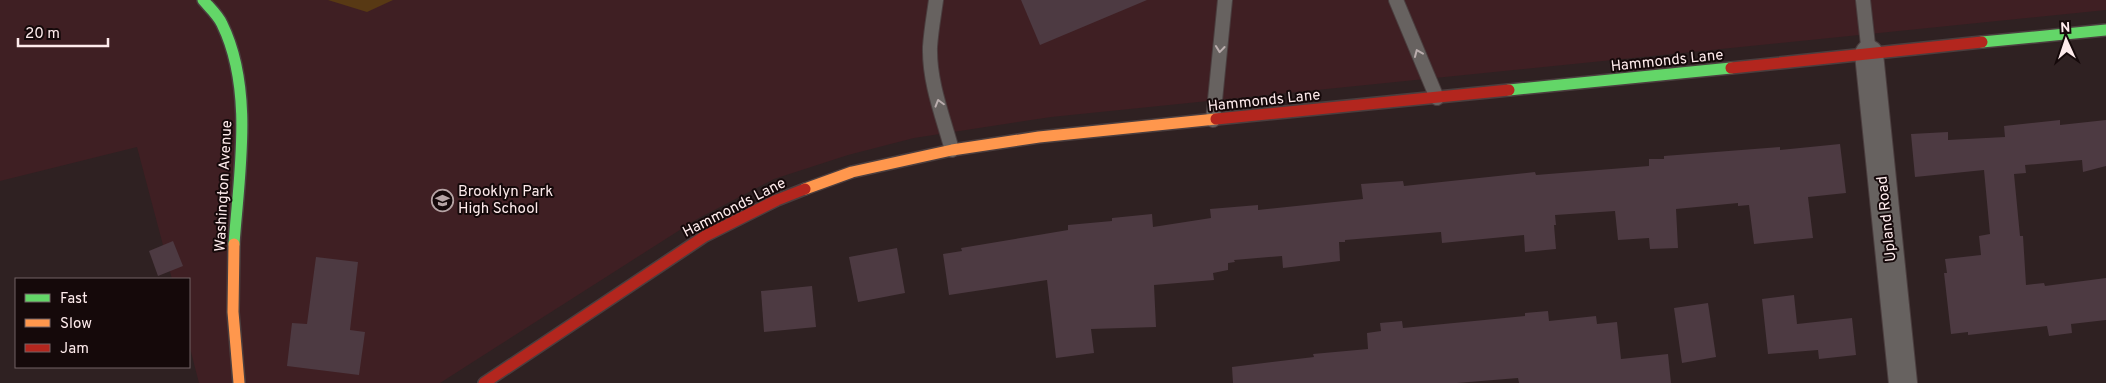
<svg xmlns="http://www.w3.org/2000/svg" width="2106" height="383" viewBox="0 0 2106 383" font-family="Overpass,sans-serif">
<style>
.built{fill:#3f1f23}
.green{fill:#583914}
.building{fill:#4d3a42}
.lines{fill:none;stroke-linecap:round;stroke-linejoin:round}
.lane-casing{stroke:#4b3e3f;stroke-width:16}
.street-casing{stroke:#4b3e3f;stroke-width:30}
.fast-casing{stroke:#4b3e3f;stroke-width:14}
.slow-casing{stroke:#4b3e3f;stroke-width:14}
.jam-casing{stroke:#4b3e3f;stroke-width:14}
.lane{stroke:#676260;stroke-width:14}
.street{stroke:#676260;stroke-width:28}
.fast{stroke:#63d668;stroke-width:11}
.slow{stroke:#ff974d;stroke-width:11}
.jam{stroke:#b3261e;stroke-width:11}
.oneway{stroke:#baadad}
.labels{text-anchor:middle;stroke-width:4;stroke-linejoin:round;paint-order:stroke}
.street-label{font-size:15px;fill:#feebec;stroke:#15090a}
.poi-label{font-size:15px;fill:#feebec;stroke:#15090a;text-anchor:start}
</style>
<rect width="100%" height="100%" fill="#2f2122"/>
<path class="built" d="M0 0H2106V10L1051 117 914 138 848 155 774 179 697 219 440 383H199L189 344V279H172L137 147 0 181Z"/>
<path class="green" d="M328 0H393L367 12Z"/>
<g class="building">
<path d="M1021 0H1147L1040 45Z"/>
<path d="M2060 120V125L2106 120V166L2083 172 2082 160 2049 163 2025 165 2026 173 2014 174 2020 236H2023L2026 285 2044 283 2045 286 2106 278V320L2071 324 2072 333 2049 336 2047 326 1968 335V332L1951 334 1944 273H1947L1945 259 1981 255 1979 236 1990 234 1984 170 1915 177 1911 134 1948 132V140L2005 137 2004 126Z"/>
<path d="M1840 144 1846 193 1808 197 1813 238 1754 244 1749 205 1738 206V203L1676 209 1678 248 1650 249 1649 238 1618 240 1615 211 1555 215 1556 225H1554L1556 249 1525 252 1524 235 1442 243 1441 232 1345 240V242H1339L1340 261 1283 268 1282 256 1234 260 1235 262 1228 263V270L1213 273 1214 280 1154 285 1156 327 1091 329 1094 353 1056 358 1047 280 949 295 943 254 962 251 961 248 1068 230V225L1112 221V218L1152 214 1153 227 1211 218 1210 209 1258 205V210L1363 199 1361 184 1403 181 1404 186 1535 172 1536 175 1649 166V159H1664V156L1780 147V150Z"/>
<path d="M173 241 183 266 158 276 149 251Z"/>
<path d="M897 248 905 293 858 302 849 257Z"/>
<path d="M316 257 358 262 350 330 365 332 359 375 287 366 292 323 307 324Z"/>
<path d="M812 286 816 327 764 332 761 291Z"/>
<path d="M1794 295 1797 324 1852 318 1856 355 1819 359 1818 350 1768 354 1762 299Z"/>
<path d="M1708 303 1716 357 1682 363 1674 308Z"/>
<path d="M1548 311 1549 321 1596 316 1597 324 1617 322 1621 359 1668 354 1671 383H1519L1518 378 1457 383H1233L1232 367 1314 357 1313 354 1368 349 1367 333 1381 331 1380 323 1402 321 1403 328 1525 316V313Z"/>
</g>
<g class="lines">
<defs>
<g id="lane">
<path d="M936 0C934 15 931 31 930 47 929 82 943 117 952 150"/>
<path d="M1396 0 1437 98"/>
<path d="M1863 0 1869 54"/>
<path d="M1213 120 1225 0"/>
</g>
<path id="street" d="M1869 54 1903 383"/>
<g id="fast">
<path d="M203 0C209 7 218 15 222 24 254 89 239 174 234 244"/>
<path d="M1982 42 2106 30"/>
<path d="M1509 90 1731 68"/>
</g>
<g id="slow">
<path d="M805 189 852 172 952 150 1039 137 1216 119"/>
<path d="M234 244 233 312 239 383"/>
</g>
<g id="jam">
<path d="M1731 68 1982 42"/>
<path d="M1216 119 1509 90"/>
<path d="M484 383 705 236 777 200 805 189"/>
</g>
</defs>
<use href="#lane" class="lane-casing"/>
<use href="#street" class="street-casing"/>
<use href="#fast" class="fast-casing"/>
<use href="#slow" class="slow-casing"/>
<use href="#jam" class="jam-casing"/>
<use href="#lane" class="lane"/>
<use href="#street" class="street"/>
<use href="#fast" class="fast"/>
<use href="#slow" class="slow"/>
<use href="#jam" class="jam"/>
</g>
<defs><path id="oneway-chevron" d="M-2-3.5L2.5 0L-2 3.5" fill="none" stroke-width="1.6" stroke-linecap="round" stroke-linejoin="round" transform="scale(1.25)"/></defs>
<g class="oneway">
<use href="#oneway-chevron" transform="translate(1220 49) rotate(96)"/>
<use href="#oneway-chevron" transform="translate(1418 53) rotate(-113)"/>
<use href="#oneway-chevron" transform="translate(939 103) rotate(-106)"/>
</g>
<defs>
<symbol id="school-ring" viewBox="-11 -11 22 22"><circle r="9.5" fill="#15090a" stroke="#b6a4a5" stroke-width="1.5"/><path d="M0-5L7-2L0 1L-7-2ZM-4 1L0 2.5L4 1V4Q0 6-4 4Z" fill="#b6a4a5"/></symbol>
</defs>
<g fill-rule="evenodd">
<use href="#school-ring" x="430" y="188" width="25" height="25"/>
</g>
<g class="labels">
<g class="street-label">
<text transform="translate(1667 60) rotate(-6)" y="5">Hammonds Lane</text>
<text transform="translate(1264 100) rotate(-6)" y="5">Hammonds Lane</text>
<text transform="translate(223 186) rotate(-87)" y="5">Washington Avenue</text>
<text transform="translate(734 207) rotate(-27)" y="5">Hammonds Lane</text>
<text transform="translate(1886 219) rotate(-96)" y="5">Upland Road</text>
</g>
<g class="poi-label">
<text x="458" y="196">Brooklyn Park<tspan x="458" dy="17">High School</tspan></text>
</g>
</g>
<rect x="15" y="278" width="175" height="90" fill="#15090a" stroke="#726364"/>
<rect x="25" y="294" width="25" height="8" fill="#63d668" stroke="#726364"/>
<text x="60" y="303" font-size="15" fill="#feebec">Fast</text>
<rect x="25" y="319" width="25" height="8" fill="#ff974d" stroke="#726364"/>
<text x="60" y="328" font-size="15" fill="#feebec">Slow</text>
<rect x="25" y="344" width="25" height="8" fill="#b3261e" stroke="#726364"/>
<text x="60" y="353" font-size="15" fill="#feebec">Jam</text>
<g transform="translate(2066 40) rotate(357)" stroke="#15090a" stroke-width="4" paint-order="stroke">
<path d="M0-4L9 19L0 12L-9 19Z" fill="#feebec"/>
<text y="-8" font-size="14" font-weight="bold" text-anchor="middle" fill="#feebec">N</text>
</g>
<path d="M18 38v8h90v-8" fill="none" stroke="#feebec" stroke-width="2.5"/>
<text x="25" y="38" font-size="15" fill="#feebec" stroke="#15090a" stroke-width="4" paint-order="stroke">20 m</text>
</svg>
